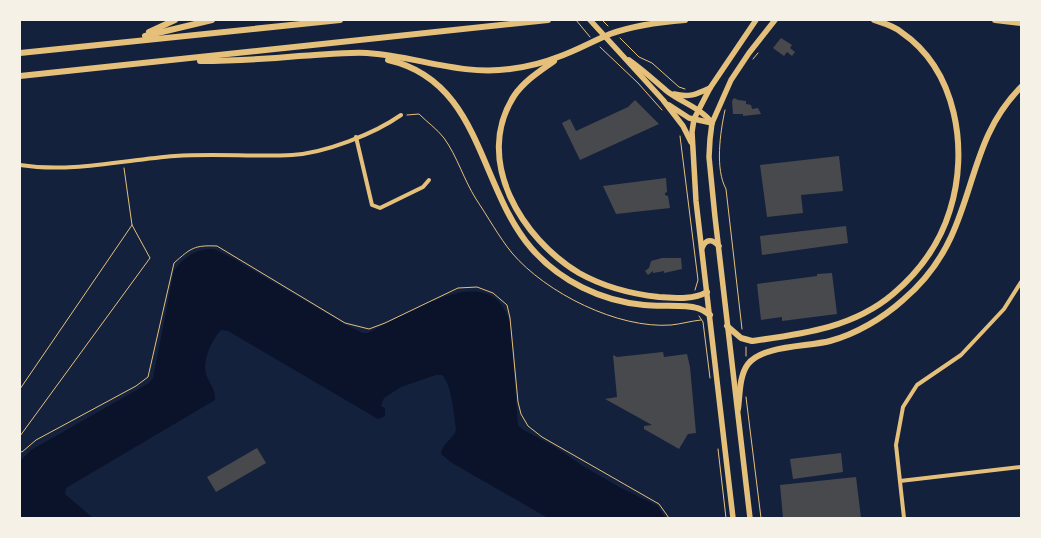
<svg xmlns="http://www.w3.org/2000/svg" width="1041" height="538" viewBox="0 0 1041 538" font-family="'Source Sans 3',sans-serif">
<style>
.water{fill:#0b132b}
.building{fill:#48494c}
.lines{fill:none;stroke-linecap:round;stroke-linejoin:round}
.path{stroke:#e5c07b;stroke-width:1}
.minor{stroke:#e5c07b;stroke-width:4}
.primary{stroke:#e5c07b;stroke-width:5.5}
.motorway{stroke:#e5c07b;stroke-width:6}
</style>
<rect width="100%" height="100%" fill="#14213d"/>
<path class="water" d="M209 249H214L234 259 346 325 363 333H368C397 319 465 274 496 299 503 305 506 313 510 321L518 425 522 429 555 447 583 466 619 487 658 506 665 518H548L452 463 441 454C442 443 453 439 456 430 454 416 452 385 442 375H436L401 387 384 398 381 406 385 408V416L378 419 228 331 221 330C212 339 202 361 206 374 209 383 216 390 215 400L66 488 65 494 93 518H20V461L31 450 149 383 153 378 174 271C183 258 194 250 209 249Z"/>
<g class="building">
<path d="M781 38 792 45 790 48 795 52 792 56 787 52 784 56 773 48Z"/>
<path d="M734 98 738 100 746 101V104L751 105 752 109 758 108 761 114 743 116V114H733L732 101Z"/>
<path d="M635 100 659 124 580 160 562 123 570 119 576 131 628 107Z"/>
<path d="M839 156 843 191 801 195 803 213 767 217 760 165Z"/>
<path d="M666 178 667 192 665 193V195L668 196 670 208 616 214 603 186Z"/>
<path d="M846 226 848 243 762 255 760 236Z"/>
<path d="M662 258H681L682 269 664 273V271L653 273V271L648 275 645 271 649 268 651 261Z"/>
<path d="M832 273 837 314 782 321V317L761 320 757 284 817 276V274Z"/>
<path d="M663 352 664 357 687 354 690 367 696 433 688 434 679 449 644 429V426L652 425 605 399 617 397 613 355 617 357Z"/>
<path d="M257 448 266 463 216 492 207 477Z"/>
<path d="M841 453 843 472 793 479 790 459Z"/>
<path d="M856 477 861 518H783L780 485Z"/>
</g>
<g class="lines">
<g class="path">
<path d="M576 20 590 37"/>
<path d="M602 20 608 26"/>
<path d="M620 38 639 57 652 63 679 87 685 89"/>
<path d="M600 47 638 83 662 110"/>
<path d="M753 59 758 53"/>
<path d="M725 110C720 133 715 169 726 189L742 329"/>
<path d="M407 115 419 114C427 122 437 129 444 138 457 156 464 180 476 199 488 217 499 237 512 253 546 293 618 329 671 325 681 324 691 321 701 320"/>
<path d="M680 136 698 280 695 290"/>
<path d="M699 316 703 322 710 378"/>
<path d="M746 347V356"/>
<path d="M20 389 132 225"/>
<path d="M746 397 761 518"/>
<path d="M20 436 150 258 132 225 124 168"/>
<path d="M718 449 726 518"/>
<path d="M20 451 22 452 36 440 136 386 148 377 174 263C191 248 194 245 217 246L345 323 369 329 385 323 458 288 477 287 493 293 507 305 510 318 518 402 521 414 528 426 542 437 659 504 669 518"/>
</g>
<g class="minor">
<path d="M356 137 372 205 380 208 423 187 429 180"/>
<path d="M20 165C72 173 123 160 175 156 214 153 253 157 292 155 325 153 374 134 401 115"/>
<path d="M900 481 1021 467"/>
<path d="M904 518 896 445 903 407 917 385 961 355 1004 309 1021 282"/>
</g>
<g class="primary">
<path d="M590 20 663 100 683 126 691 142"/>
<path d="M629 60C643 70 655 81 668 92 683 103 702 109 712 123"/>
<path d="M674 94C689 98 697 94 710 88"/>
<path d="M669 105 689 118 712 123"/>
<path d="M702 248 704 244C709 238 714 241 719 246"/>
<path d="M733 518 696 201 692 132 694 119 710 88 756 20"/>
<path d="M750 518 715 217 709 157 710 139 712 123 731 80 749 53 775 20"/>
</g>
<g class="motorway">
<path d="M995 20 1021 23"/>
<path d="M149 32 175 20"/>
<path d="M145 36 212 20"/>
<path d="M20 53 340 20"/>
<path d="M388 60C482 81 478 187 532 249 560 281 601 301 644 305 659 307 684 304 697 308 702 309 706 312 710 315"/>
<path d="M200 61C233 61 266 59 299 56 322 55 345 52 367 53 416 56 460 76 510 69 526 67 543 63 558 57 576 51 593 41 610 34 635 25 659 22 685 20"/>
<path d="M554 61C540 71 524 81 514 96 473 160 522 239 579 273 604 287 631 294 659 297 675 298 693 300 707 292"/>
<path d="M20 76 548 20"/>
<path d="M727 326 741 338 752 341C802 334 853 328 893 294 919 272 940 243 950 210 969 150 957 70 901 32 894 26 883 23 874 20"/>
<path d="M738 409C740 395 739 376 748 364 763 345 807 347 830 341 856 334 883 318 903 300 923 283 940 261 951 237 976 183 976 133 1021 87"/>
</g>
</g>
<rect width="1041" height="538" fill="none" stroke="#f6f1e7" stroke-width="42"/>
</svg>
